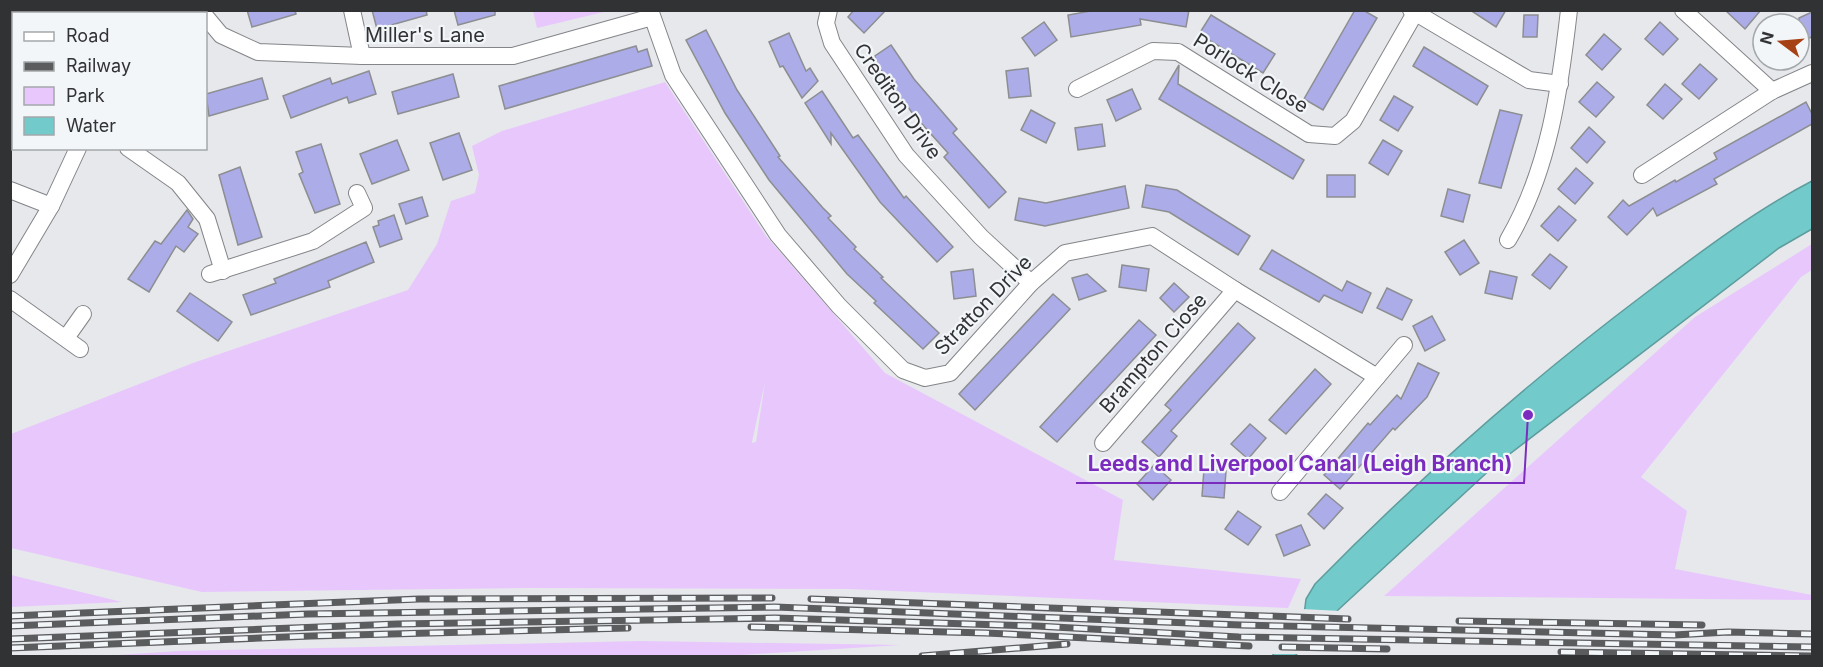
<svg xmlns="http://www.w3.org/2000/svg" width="1823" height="667" viewBox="0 0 1823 667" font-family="Inter,sans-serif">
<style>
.green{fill:#e8c7fd;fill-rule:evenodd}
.water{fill:#72caca;stroke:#5e9c9d;stroke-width:1.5}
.pier{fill:#e6e8ec}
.building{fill:#abace8;stroke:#8d8e91;stroke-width:1.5}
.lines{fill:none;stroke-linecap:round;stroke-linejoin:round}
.minor-casing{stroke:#838588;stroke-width:18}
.minor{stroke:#fff;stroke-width:16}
.rail-casing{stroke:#5b5c5e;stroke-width:7}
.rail{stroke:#f3f6f9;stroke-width:4.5;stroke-dasharray:14;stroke-linecap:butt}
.labels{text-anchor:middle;stroke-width:4.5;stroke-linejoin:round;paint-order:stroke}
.street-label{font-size:20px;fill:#313233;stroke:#f3f6f9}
.leader{fill:none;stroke:#7b2cbf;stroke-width:2}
.callout-dot{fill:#7b2cbf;stroke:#f3f6f9;stroke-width:2}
.callout-label{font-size:21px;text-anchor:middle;font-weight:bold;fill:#7b2cbf;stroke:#f3f6f9;stroke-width:4.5;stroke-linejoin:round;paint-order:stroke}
</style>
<rect width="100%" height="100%" fill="#e6e8ec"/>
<g class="green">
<path d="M533 11V10L608 11 537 28Z"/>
<path d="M665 82 766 236 885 373 1123 500 1114 560 1301 579 1288 608 848 589 526 588 202 592 11 548V434L193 363 408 290 437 244 451 201 475 193 479 175 472 146 502 131ZM765 382 756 442 752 443V442Z"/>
<path d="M1812 244V270L1801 277 1641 477 1687 511 1675 569 1812 595V600L1384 596 1695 317Z"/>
<path d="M11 575 122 602 11 607Z"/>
<path d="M641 641 900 645 725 656H102L179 651Z"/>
</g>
<path class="water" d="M1812 181V229L1779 248 1494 466 1338 610 1295 656H1272L1304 615 1306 599 1315 584C1418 479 1529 381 1646 293 1699 253 1754 211 1812 181Z"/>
<path class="pier" d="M1302 609 1341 611 1301 654H1270L1301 614Z"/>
<g class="building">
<path d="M247 10H295L296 14 252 27Z"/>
<path d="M372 10H426L427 15 377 29Z"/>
<path d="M454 10H495V15L458 25Z"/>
<path d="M854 10H886L864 33 848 17Z"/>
<path d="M1096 10H1189L1186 27 1140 19 1141 25 1071 37 1068 15Z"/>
<path d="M1355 10H1363L1377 18 1323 110 1304 99Z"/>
<path d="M1470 10H1506L1496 27Z"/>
<path d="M1725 10H1761L1745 29Z"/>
<path d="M1812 12V37L1799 42V18Z"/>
<path d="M1211 15 1275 54 1263 73 1199 34Z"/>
<path d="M1524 15H1538L1537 37H1523Z"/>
<path d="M1044 22 1057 40 1035 56 1022 38Z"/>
<path d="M1660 22 1678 39 1663 55 1645 39Z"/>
<path d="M706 30 737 90 780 156 778 157 823 208 831 216 828 218 856 247 854 249 883 277 881 278 939 333 923 349 874 303 876 301 847 274 769 180 725 113 686 40Z"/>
<path d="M789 33 806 71 810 68 818 81 802 98 783 66 780 67 769 42Z"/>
<path d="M1604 34 1621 49 1602 70 1586 55Z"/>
<path d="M891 45 914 79 957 129 953 133 1006 192 989 208 944 157 948 153 913 114 875 62V56Z"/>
<path d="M636 46 638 52 647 49 652 66 505 109 499 86Z"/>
<path d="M1424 47 1488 86 1477 105 1413 66Z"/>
<path d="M1700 64 1717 79 1699 99 1682 84Z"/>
<path d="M1179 65 1178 84 1304 160 1293 179 1159 99Z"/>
<path d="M1028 68 1031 96 1009 98 1006 71Z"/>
<path d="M369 71 376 94 349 103 347 97 291 118 283 96 330 78 332 84Z"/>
<path d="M453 74 459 97 398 114 392 92Z"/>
<path d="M262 78 268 99 209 116 206 94Z"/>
<path d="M1597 82 1614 97 1596 117 1579 102Z"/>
<path d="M1665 84 1682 99 1663 119 1647 105Z"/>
<path d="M1132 89 1141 109 1116 121 1107 100Z"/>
<path d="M822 91 853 138 858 135 904 198 906 196 953 247 937 262 880 202 831 133V144L805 103Z"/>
<path d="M1394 96 1413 107 1398 131 1380 120Z"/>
<path d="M1806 102 1812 114V124L1714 179 1717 184 1657 216 1653 208 1627 235 1608 217 1623 200 1629 206 1675 180 1676 182 1717 159 1714 153Z"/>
<path d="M1031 110 1055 123 1046 143 1021 130Z"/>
<path d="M1500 110 1522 115 1501 188 1479 183Z"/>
<path d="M1102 124 1105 146 1078 150 1075 128Z"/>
<path d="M1589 127 1605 142 1587 163 1571 148Z"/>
<path d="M459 133 472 170 443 180 430 143Z"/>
<path d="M397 140 409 170 372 184 360 154Z"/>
<path d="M1383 140 1402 151 1388 175 1369 163Z"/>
<path d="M321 144 340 204 315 213 299 174 303 172 296 152Z"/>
<path d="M240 167 262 237 238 245 219 175Z"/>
<path d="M1576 168 1593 183 1575 204 1558 189Z"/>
<rect x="1327" y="175" width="28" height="22"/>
<path d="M1146 185 1177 190 1250 236 1238 255 1169 212 1142 207Z"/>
<path d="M1125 186 1129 208 1045 226 1015 220 1019 198 1046 203Z"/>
<path d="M1448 189 1470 195 1463 222 1441 216Z"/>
<path d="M422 197 428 216 406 224 399 204Z"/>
<path d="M1559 206 1576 220 1558 241 1541 226Z"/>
<path d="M187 210 193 219 188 227 198 234 184 252 176 246 149 292 128 279 155 241 161 244Z"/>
<path d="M394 215 402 239 380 247 373 227 379 225 378 221Z"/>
<path d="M1464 240 1479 263 1460 275 1445 252Z"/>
<path d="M366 242 374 262 328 281 330 287 251 315 243 295 276 283 274 279Z"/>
<path d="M1272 250 1342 291 1347 281 1371 293 1362 313 1324 295 1319 302 1260 269Z"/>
<path d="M1550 254 1567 267 1550 289 1532 275Z"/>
<path d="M1122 265 1149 269 1146 291 1119 287Z"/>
<path d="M973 269 976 296 954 299 951 272Z"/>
<path d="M1490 271 1517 277 1512 299 1485 293Z"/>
<path d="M1087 274 1106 291 1079 300 1072 278Z"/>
<path d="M1174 283 1189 297 1174 312 1160 298Z"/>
<path d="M1387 288 1412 300 1402 320 1377 308Z"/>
<path d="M190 293 232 322 218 341 177 311Z"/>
<path d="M1053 294 1070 309 975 410 959 394Z"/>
<path d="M1432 316 1445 340 1425 351 1413 326Z"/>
<path d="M1139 320 1156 335 1057 442 1040 427Z"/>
<path d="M1238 323 1255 338 1171 431 1177 436 1159 457 1142 442 1171 410 1165 405Z"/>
<path d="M1418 363 1439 373 1427 397 1395 430 1393 428 1340 489 1324 475 1368 423 1370 425 1397 395 1401 399Z"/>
<path d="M1315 369 1331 384 1286 434 1269 420Z"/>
<path d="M1250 424 1266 438 1248 459 1231 444Z"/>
<path d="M1154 465 1171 480 1153 500 1137 484Z"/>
<path d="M1204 469 1226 471 1224 498 1202 496Z"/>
<path d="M1326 494 1343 508 1324 529 1308 514Z"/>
<path d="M1238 511 1261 527 1248 545 1225 529Z"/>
<path d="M1301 525 1310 545 1284 556 1276 535Z"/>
</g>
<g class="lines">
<defs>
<g id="minor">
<path d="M352 10 362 56"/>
<path d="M650 10 673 75 778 235 839 306 903 370 925 378 950 373 1031 283 1065 253 1152 236 1235 290 1377 377"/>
<path d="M829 10 826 23 832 43 906 155 981 237 1031 283"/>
<path d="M1411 10 1529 80 1560 84"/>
<path d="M1683 10 1772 91"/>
<path d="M179 14 183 10"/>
<path d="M206 17 221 35 258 52 362 56H513L652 17"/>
<path d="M1077 89 1153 51 1178 52 1309 134 1335 136 1353 121 1415 13"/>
<path d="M128 148 178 183 207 219 223 271"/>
<path d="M1642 175 1772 91 1812 73"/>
<path d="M10 190 51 206"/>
<path d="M1508 240C1549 170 1560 89 1569 10"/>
<path d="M210 274 313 241 364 208 357 193"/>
<path d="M10 275 51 206 78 148"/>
<path d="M10 299 80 349"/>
<path d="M66 338 83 314"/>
<path d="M1103 443 1235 290"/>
<path d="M1280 492 1404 345"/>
</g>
</defs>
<use href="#minor" class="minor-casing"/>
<use href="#minor" class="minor"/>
<defs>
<g id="rail">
<path d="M811 599 1348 619"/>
<path d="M10 616 419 599 772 598"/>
<path d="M1459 621 1702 625"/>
<path d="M10 626 307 614 775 607 1241 625 1674 635 1728 632 1812 634"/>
<path d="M751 627 986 633 1249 646"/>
<path d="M10 639 397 624 775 618 1036 626 1239 637 1812 647"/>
<path d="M1282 647 1387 649"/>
<path d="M10 648 311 636 628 628"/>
<path d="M1561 652 1810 656"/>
<path d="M922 656 1067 644"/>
</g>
</defs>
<use href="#rail" class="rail-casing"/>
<use href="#rail" class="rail"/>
</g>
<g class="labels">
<g class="street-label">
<text x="425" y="42">Miller's Lane</text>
<text transform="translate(1251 73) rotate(32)" y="7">Porlock Close</text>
<text transform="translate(898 101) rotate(55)" y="7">Crediton Drive</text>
<text transform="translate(983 305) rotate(-46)" y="7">Stratton Drive</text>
<text transform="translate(1153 353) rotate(-49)" y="7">Brampton Close</text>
</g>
</g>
<path class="leader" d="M1528 415L1524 483H1076"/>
<circle class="callout-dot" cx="1528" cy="415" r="6"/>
<g class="callout-label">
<text x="1300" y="471">Leeds and Liverpool Canal (Leigh Branch)</text>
</g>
<rect width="1823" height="667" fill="none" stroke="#313233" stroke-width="24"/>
<rect x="12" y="12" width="195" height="138" fill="#f3f6f9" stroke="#a5a8aa" stroke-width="1.5"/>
<rect x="24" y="32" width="30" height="9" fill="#ffffff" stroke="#a5a8aa" stroke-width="1.5"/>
<text x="66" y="42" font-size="18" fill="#313233">Road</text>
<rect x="24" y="62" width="30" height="9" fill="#5b5c5e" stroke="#a5a8aa" stroke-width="1.5"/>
<text x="66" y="72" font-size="18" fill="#313233">Railway</text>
<rect x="24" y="87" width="30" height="18" fill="#e8c7fd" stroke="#a5a8aa" stroke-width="1.5"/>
<text x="66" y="102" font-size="18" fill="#313233">Park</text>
<rect x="24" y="117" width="30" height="18" fill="#72caca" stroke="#a5a8aa" stroke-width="1.5"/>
<text x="66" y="132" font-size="18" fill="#313233">Water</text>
<g transform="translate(1781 42) rotate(286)"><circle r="28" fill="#f3f6f9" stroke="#a5a8aa" stroke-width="1.5"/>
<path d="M0-4.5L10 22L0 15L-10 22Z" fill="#a64015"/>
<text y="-9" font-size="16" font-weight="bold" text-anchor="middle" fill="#313233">N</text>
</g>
</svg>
